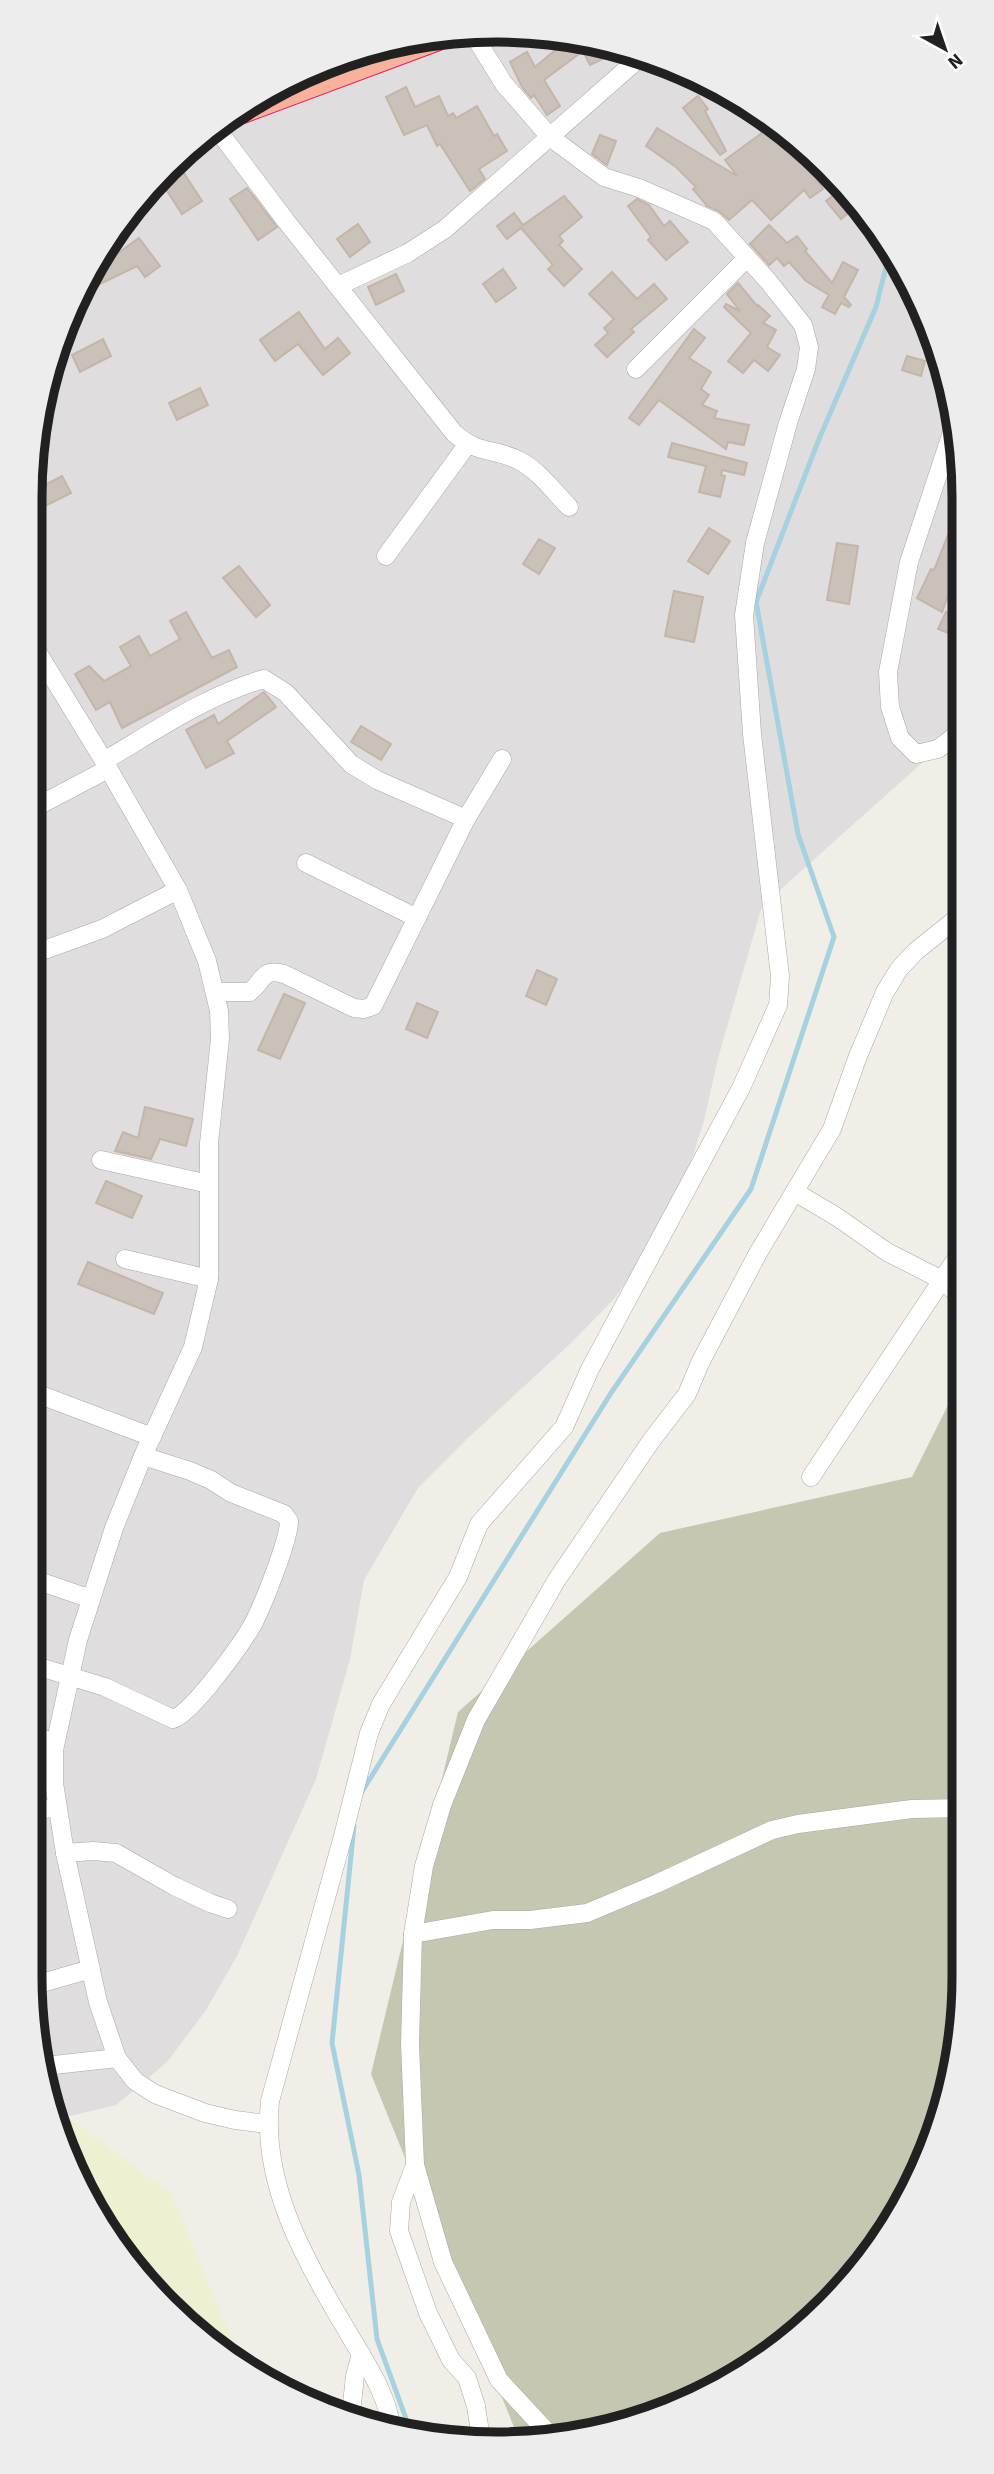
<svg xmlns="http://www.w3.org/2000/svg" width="994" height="2474" viewBox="0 0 994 2474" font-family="'Source Sans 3',sans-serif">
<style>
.residential{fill:#dfdddd}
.construction{fill:#c6c7b1}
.farmland{fill:#edf1d1}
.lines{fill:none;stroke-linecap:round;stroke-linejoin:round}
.stream{stroke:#a5d1e1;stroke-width:5}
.building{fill:#cac1b9;stroke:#c4b5a8;stroke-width:2}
.minor-casing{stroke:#a8a8a8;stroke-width:19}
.trunk-casing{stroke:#e61d5a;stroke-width:32}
.minor{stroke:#fff;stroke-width:18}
.trunk{stroke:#f6b29c;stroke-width:30}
.rim{fill:none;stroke:#212121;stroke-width:9}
</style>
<rect width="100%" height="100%" fill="#f1eee7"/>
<path class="residential" d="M466 31 558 34 647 54 756 108 849 189 929 318 960 436 961 728 762 906 718 1058 704 1121 685 1180 656 1240 614 1299 571 1343 468 1438 418 1488 364 1580 350 1659 316 1779 237 1956 206 2010 167 2062 116 2105 53 2120 30 1977V497L54 347 92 264 145 189 212 127 290 78 376 46Z"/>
<path class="construction" d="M963 1375 964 1977 940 2127 867 2262 805 2328 731 2381 589 2435 518 2437 371 2074 458 1712 660 1533 912 1477Z"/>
<path class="farmland" d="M51 2105 172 2194 242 2364 145 2285 92 2210 55 2128Z"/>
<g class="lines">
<g class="stream">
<path d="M361 1793 611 1393 751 1189 834 937 798 834 756 602 819 439 876 307 889 255"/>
<path d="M354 1826 332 2043 359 2175 377 2339 412 2435"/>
</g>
</g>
<g class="building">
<path d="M571 37 624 49 590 65 583 51 544 80 560 106 547 115 534 95 531 98 522 87 510 62 527 52 535 67Z"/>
<path d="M406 87 415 107 439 96 448 116 453 113 456 118 477 106 494 136 497 134 507 151 479 169 485 179 474 188 470 191 440 144 437 146 427 125 404 135 386 97Z"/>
<path d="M698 96 708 109 705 111 726 151 720 155 683 108Z"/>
<path d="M737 99 756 108 805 151 812 165 808 167 823 189 810 198 804 190 771 220 752 200 729 220 719 211 707 206 693 189 696 187 676 167 646 146 657 128 737 176 725 160 762 133Z"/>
<path d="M600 135 616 141 607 165 592 154Z"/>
<path d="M176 161 202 201 182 214 158 177Z"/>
<path d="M845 186 858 205 841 219 826 201Z"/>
<path d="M247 188 277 227 258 240 230 199Z"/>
<path d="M564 196 582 217 559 236 563 241 559 245 582 269 564 286 548 269 553 265 521 228 507 239 497 226 514 213 523 225Z"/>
<path d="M637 199 649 205 664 226 670 221 688 242 666 260 648 240 651 237 628 206Z"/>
<path d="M358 224 370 242 350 257 337 239Z"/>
<path d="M769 225 787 243 797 236 807 249 805 251 832 283 843 262 858 270 844 297 851 305 849 307 841 303 835 314 822 307 829 295 806 281 789 262 784 266 777 258 769 265 750 244Z"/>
<path d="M139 238 160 266 145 277 137 266 94 287 88 273 90 268 114 256Z"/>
<path d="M503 269 516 288 496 302 483 284Z"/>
<path d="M612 272 637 299 654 284 667 299 631 329 634 332 607 357 595 345 608 333 604 328 614 319 589 294Z"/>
<path d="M396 274 404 291 376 305 368 287Z"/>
<path d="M738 283 757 306 758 305 770 316 763 323 776 330 767 347 780 355 768 371 754 360 743 373 728 361 751 333 724 307 726 304 740 311 727 294Z"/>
<path d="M299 312 325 349 338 338 350 353 323 375 298 344 275 361 260 340Z"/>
<path d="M694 329 705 338 689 358 711 372 701 389 709 395 702 405 717 411 714 418 749 425 744 445 728 442 726 449 659 400 639 425 629 418Z"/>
<path d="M103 339 111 356 80 372 72 355Z"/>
<path d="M907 356 925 361 921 376 902 370Z"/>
<path d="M200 388 208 405 177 420 169 403Z"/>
<path d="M672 443 747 463 744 475 722 470 721 475 725 476 720 497 699 492 706 466 668 457Z"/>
<path d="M62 476 71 493 39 509 31 492Z"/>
<path d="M960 505 961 579 955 577 942 612 917 598 931 569 934 570Z"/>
<path d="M709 528 730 541 708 574 688 561Z"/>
<path d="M539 539 555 548 539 574 523 564Z"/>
<path d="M837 543 858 546 849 604 827 600Z"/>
<path d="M239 566 270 605 256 617 223 578Z"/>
<path d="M674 591 703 597 694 642 665 636Z"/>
<path d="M186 612 212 658 229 650 237 667 122 728 110 702 96 710 75 674 89 666 104 681 131 666 120 647 139 636 150 656 180 639 170 621Z"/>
<path d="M946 612 960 618 953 635 938 629Z"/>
<path d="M264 692 276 707 227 741 234 753 206 768 186 730 214 715 218 724Z"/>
<path d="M361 726 391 744 381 760 351 742Z"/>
<path d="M537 970 557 979 546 1005 526 996Z"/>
<path d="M284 994 305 1003 280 1059 258 1050Z"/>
<path d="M417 1003 438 1012 427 1038 406 1029Z"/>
<path d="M145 1107 193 1119 186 1146 160 1139 151 1159 115 1151 123 1132 138 1138Z"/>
<path d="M106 1181 142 1196 132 1218 96 1203Z"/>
<path d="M88 1262 163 1293 154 1314 78 1284Z"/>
</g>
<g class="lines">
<defs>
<g id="minor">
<path d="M214 125 286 221 454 433C480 456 494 447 520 461 539 471 554 492 569 507"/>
<path d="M338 286 408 253 445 229 644 54"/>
<path d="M636 369 747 258"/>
<path d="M956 420 909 562 888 672 890 707 900 738 916 754 938 749 961 731"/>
<path d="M386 556 467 445"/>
<path d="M30 640 104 761 178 890 207 961 219 1011 220 1039 209 1143V1279L193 1347 143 1456 114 1528 78 1640 54 1750V1783L65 1853 98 2002 117 2058 135 2081 155 2094 205 2113 235 2120 267 2124"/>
<path d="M104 761C155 731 207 695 264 679L286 693 351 764 377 780 466 819"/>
<path d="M30 810 108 769"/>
<path d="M306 863 417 918"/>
<path d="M47 949 102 929 178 890"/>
<path d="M215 992H250C265 979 262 968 284 974L354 1008 364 1009 373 1006 466 819 502 759"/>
<path d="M101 1160 209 1184"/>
<path d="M795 1192 837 1217 887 1252 942 1280 962 1298"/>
<path d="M125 1259 209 1279"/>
<path d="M30 1391 152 1437"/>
<path d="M811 1477 962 1250"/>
<path d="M30 1578 91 1599"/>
<path d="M30 1664 105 1687 173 1719C191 1715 243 1642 253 1624 263 1605 289 1540 289 1521L284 1514 231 1493 211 1480 190 1471 143 1456"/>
<path d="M30 1738 55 1741"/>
<path d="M30 1812 57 1807"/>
<path d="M65 1853 93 1851 116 1853 174 1886 210 1903 228 1909"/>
<path d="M413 1934 493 1920H530L587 1913 656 1884 772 1830 798 1824 912 1809 964 1808"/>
<path d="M31 1986 91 1969"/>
<path d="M45 2066 117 2058"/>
<path d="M415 2165 401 2202 399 2231 428 2313 451 2360 467 2378 476 2406 481 2439"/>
<path d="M348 2420 351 2413 355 2376 361 2354"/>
<path d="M392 2430C387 2392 365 2362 346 2329 305 2261 261 2183 270 2101L343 1836 369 1733 381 1704 458 1577 479 1524 564 1427 590 1369 741 1088 778 1005 780 976 752 734 744 615 755 543 788 423 806 369 809 347 803 325 769 282 714 221 639 188 604 177 550 137 504 84 471 31"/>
<path d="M551 2436 499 2380 443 2262 415 2165 410 2044 413 1934 424 1866 442 1805 476 1720 556 1581 651 1441 687 1394 700 1363 758 1253 832 1129 858 1056 885 992 899 969 916 951 961 915"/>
</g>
<path id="trunk" d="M242 108 435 36"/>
</defs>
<use href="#minor" class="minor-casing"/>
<use href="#trunk" class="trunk-casing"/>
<use href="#minor" class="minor"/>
<use href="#trunk" class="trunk"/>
</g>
<path d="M0 0H994V2474H0ZM497 42H497A455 455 0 0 1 952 497V1977A455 455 0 0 1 497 2432H497A455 455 0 0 1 42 1977V497A455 455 0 0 1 497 42Z" fill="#ededed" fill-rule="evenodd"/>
<path class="rim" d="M497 42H497A455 455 0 0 1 952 497V1977A455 455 0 0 1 497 2432H497A455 455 0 0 1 42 1977V497A455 455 0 0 1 497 42Z"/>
<g transform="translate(945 49) rotate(140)" stroke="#ffffff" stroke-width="5" paint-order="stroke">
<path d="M0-5L12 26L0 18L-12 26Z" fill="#212121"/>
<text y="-10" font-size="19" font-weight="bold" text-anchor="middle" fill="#212121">N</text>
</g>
</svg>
